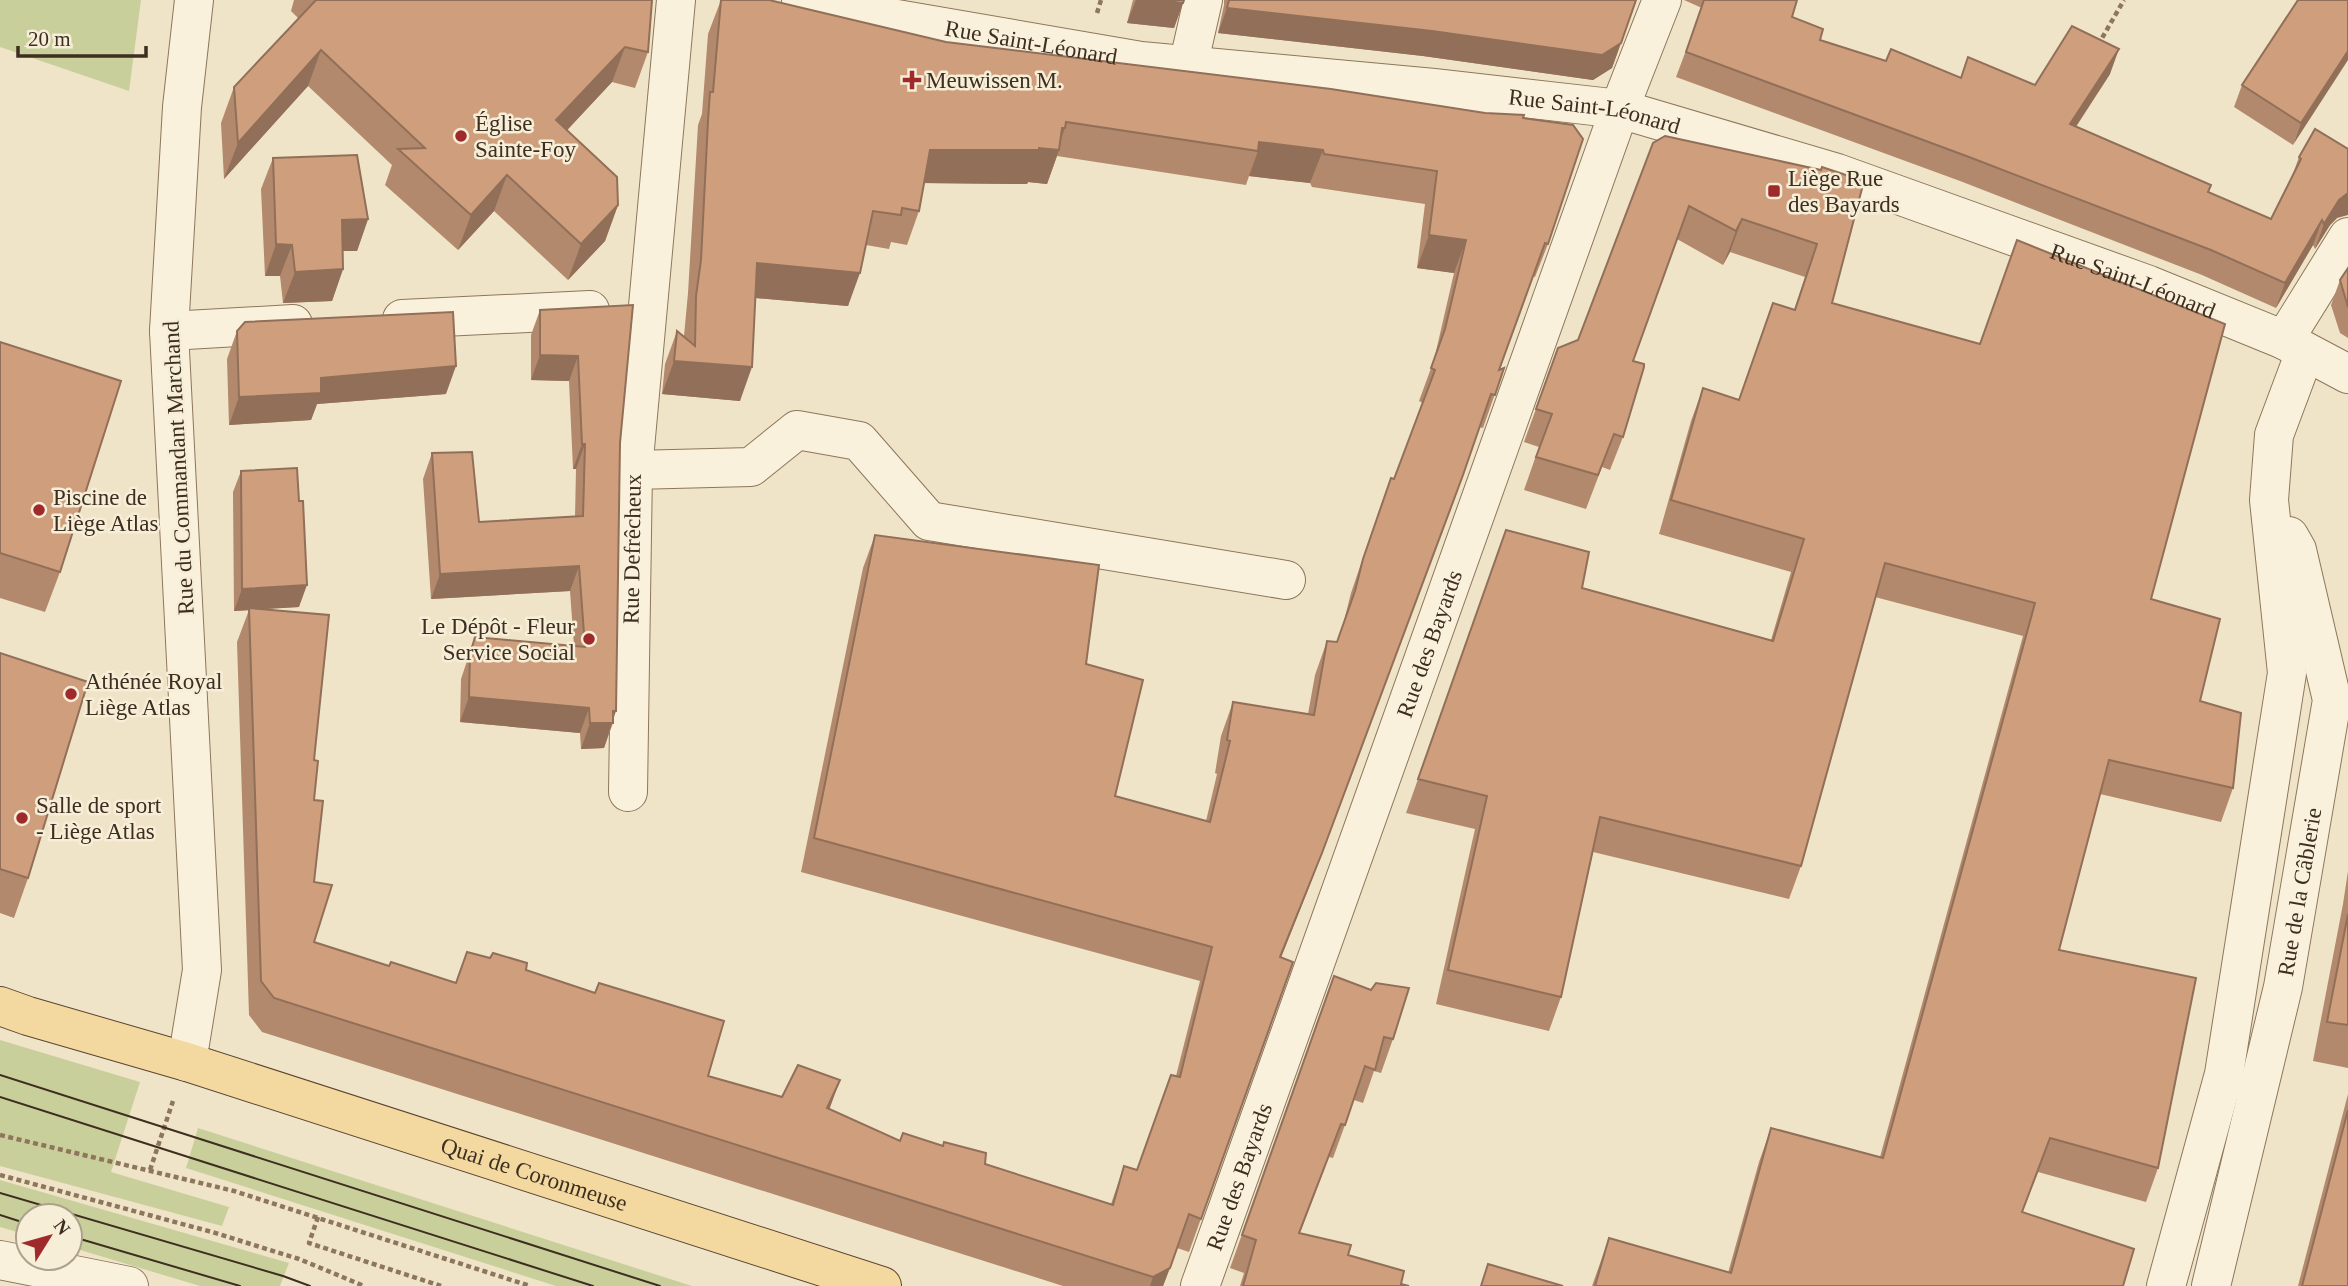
<svg xmlns="http://www.w3.org/2000/svg" width="2348" height="1286" viewBox="0 0 2348 1286" font-family="Georgia,serif">
<style>
.green{fill:#c9cf9b}
.lines{fill:none;stroke-linecap:round;stroke-linejoin:round}
.minor-casing{stroke:#8d765c;stroke-width:40}
.major-casing{stroke:#5b4430;stroke-width:40}
.path{stroke:#8d765c;stroke-width:4.5;stroke-dasharray:5 3.5;stroke-linecap:butt}
.minor{stroke:#faf1dc;stroke-width:38}
.major{stroke:#f3d9a0;stroke-width:38}
.tram{stroke:#3d2e20;stroke-width:2}
.wall{fill:#b2896c}
.shaded-wall{fill:#916f58}
.building{fill:#cf9f7d;stroke:#916f58;stroke-width:2}
.poi-dot{fill:#9e2a2b;stroke:#f7eed8;stroke-width:2.5}
.labels{text-anchor:middle;stroke-width:5;stroke-linejoin:round;paint-order:stroke}
.street-label{font-size:23px;fill:#3d2e20;stroke:#f7eed8}
.poi-label{font-size:23px;fill:#3d2e20;stroke:#f7eed8;text-anchor:start}
</style>
<rect width="100%" height="100%" fill="#f0e4c8"/>
<g class="green">
<path d="M0 0H141L129 91 0 47Z"/>
<path d="M0 1040 140 1082 111 1172 229 1207 222 1226 0 1166Z"/>
<path d="M198 1128 692 1286H556L186 1168Z"/>
<path d="M0 1180 289 1263 280 1286H200L70 1247V1216H28V1235L0 1227Z"/>
</g>
<g class="lines">
<defs>
<g id="minor">
<path id="s1" d="M801 0 862 13 1141 61 1434 88 1620 109 1837 173 2149 285 2284 340 2348 374"/>
<path d="M1188 66 1203 0"/>
<path d="M402 319 590 310"/>
<path d="M169 331 293 324"/>
<path d="M2284 340 2348 237"/>
<path d="M633 470 751 467 797 430 859 441 929 521 1286 580"/>
<path id="s2" d="M628 792 633 470 676 0"/>
<path d="M187 1062 202 970 169 331 182 107 194 0"/>
<path d="M0 1260 129 1286"/>
<path id="s3" d="M1200 1286 1624 97 1662 0"/>
<path d="M2166 1286 2224 1074 2287 673 2269 500 2274 435 2305 352"/>
<path id="s4" d="M2211 1286 2283 987 2332 700 2297 550 2289 536"/>
</g>
<g id="major">
<path id="s5" d="M0 1006 28 1016 187 1062 882 1286"/>
</g>
</defs>
<use href="#minor" class="minor-casing"/>
<use href="#major" class="major-casing"/>
<g class="path">
<path d="M1097 13 1101 0"/>
<path d="M2098 45 2124 0"/>
<path d="M0 1135 234 1191 530 1286"/>
<path d="M150 1170 173 1101"/>
<path d="M0 1175 212 1232 299 1259 364 1286"/>
<path d="M318 1217 309 1243 441 1286"/>
</g>
<use href="#minor" class="minor"/>
<use href="#major" class="major"/>
<g class="tram">
<path d="M0 1075 660 1286"/>
<path d="M0 1097 593 1286"/>
<path d="M0 1193 283 1276 310 1286"/>
<path d="M0 1215 28 1224"/>
<path d="M70 1236 240 1286"/>
</g>
</g>
<g class="wall">
<path d="M294 0H652L648 52 635 88 612 82 567 130 618 205 605 241 568 280 494 211 458 250 385 185 392 165 308 86 224 179 221 123 234 87 299 19 291 11Z"/>
<path d="M721 0 946 42 1523 118 1548 244 1535 277 1533 276 1499 370 1504 368 1483 428 1479 427 1451 509 1309 887 1281 958 1293 962 1189 1252 1177 1248 1163 1286H1063L262 1032 249 1015 237 642 249 610 234 611 233 492 241 471 299 607 260 609 314 760V942L389 966 456 982 467 952 526 970 708 1076 830 1110 900 1141 985 1164 1111 1204 1124 1166 1137 1170 1176 1076 1200 981 801 872 863 568 875 535 1086 664 1115 796 1206 821 1217 774 1215 773 1221 736 1233 702 1308 714 1315 675 1327 641 1337 642 1343 625 1351 593 1379 511 1391 478 1394 479 1423 403 1419 401 1434 360 1454 273 1417 268 1425 204 1312 187 1310 183 1249 176 1246 185 1057 156 1047 184 1028 182 1027 184 924 183 919 211 907 245 891 242 889 249 866 245 848 306 755 298 740 401 662 394 665 364 677 331 684 336 688 293 698 125 702 114 708 34Z"/>
<path d="M1133 0H1184L1174 28 1127 23Z"/>
<path d="M1224 0H1636L1612 68 1593 80 1423 56 1218 33 1224 5Z"/>
<path d="M1684 0H1797L1792 17 1820 40 1886 61 1961 77 2035 85 2110 74 2076 127 2211 185 2208 192 2271 219 2290 182 2299 157 2315 129 2337 218 2330 225 2315 249 2313 245 2276 308 2202 275 1960 181 1676 77 1702 8Z"/>
<path d="M2348 0 2293 145 2234 107 2242 85Z"/>
<path d="M1653 143 1821 170 1832 303 2151 599 2200 701 2233 788 2221 822 2100 794 2059 950 2158 1168 2146 1202 2038 1172 2022 1213 2123 1286H1592L1609 1238 1728 1273 1759 1162 1771 1128 1880 1157 2023 636 1875 597 1801 866 1789 899 1593 852 1561 997 1549 1031 1436 1004 1475 829 1406 813 1506 530 1582 588 1771 640 1791 572 1659 534 1691 421 1703 388 1738 400 1794 310 1805 277 1730 252 1723 265 1677 239 1633 361 1623 437 1610 470 1602 467 1586 509 1524 490 1539 447 1524 442 1558 348 1578 340Z"/>
<path d="M273 158 368 219 357 251H343V269L332 301 283 303 280 276H265L261 189Z"/>
<path d="M2348 268V338L2340 333 2331 305 2340 280Z"/>
<path d="M633 305 620 443 613 723 604 748 581 749 580 733 460 722 461 679 475 637 574 646 570 591 431 599 423 479 432 453 479 522 575 517 576 469H573L569 381 531 380V335L540 310Z"/>
<path d="M237 331 446 394 317 404 311 420 229 425 227 359Z"/>
<path d="M0 342 60 572 45 612 0 598Z"/>
<path d="M0 653 28 878 14 918 0 913Z"/>
<path d="M2348 871V1068L2313 1061 2343 904Z"/>
<path d="M1334 976 1393 1039 1381 1073 1374 1071 1363 1103 1354 1100 1333 1158 1329 1157 1300 1233 1348 1255 1401 1284 1409 1286H1240L1244 1273 1230 1268Z"/>
<path d="M2348 1094V1286H2298Z"/>
</g>
<g class="shaded-wall">
<path d="M1136 0H1155L1183 3 1174 28 1127 23Z"/>
<path d="M1227 8 1621 43 1612 68 1593 80 1423 56 1218 33Z"/>
<path d="M625 47 612 82 543 156 556 120Z"/>
<path d="M2119 49 2110 74 2061 149 2070 124Z"/>
<path d="M321 50 308 86 224 179 238 143Z"/>
<path d="M2348 51V60L2293 145 2301 123Z"/>
<path d="M1062 128H1065L1057 150H1059L1047 184 1028 182 1027 184 918 183 930 150 1039 148Z"/>
<path d="M1259 142 1323 150 1310 183 1249 176 1258 151Z"/>
<path d="M507 175 494 211 458 250 471 215Z"/>
<path d="M2346 193H2348V215L2337 218 2330 225 2315 249 2324 224 2339 200Z"/>
<path d="M618 205 605 241 568 280 581 244Z"/>
<path d="M368 219 357 251H330L342 220Z"/>
<path d="M1742 219 1730 252 1723 265 1736 231Z"/>
<path d="M2322 220 2313 245 2276 308 2285 283Z"/>
<path d="M1429 235 1466 240 1454 273 1417 268Z"/>
<path d="M276 244 292 245 280 276H265Z"/>
<path d="M757 263 860 273 848 306 745 297Z"/>
<path d="M343 269 332 301 283 303 295 272Z"/>
<path d="M540 355 578 356 569 381 531 380Z"/>
<path d="M674 361 752 367 740 401 662 394Z"/>
<path d="M456 366 446 394 317 404 311 420 229 425 239 397 321 378Z"/>
<path d="M582 444H585L576 469H573Z"/>
<path d="M1463 475 1309 887 1267 991Z"/>
<path d="M579 566 570 591 431 599 440 574Z"/>
<path d="M307 585 299 607 234 611 242 589Z"/>
<path d="M469 697 589 708 580 733 460 722Z"/>
<path d="M613 711H616L604 748 581 749 590 723Z"/>
<path d="M840 1080 828 1113 827 1108Z"/>
<path d="M1170 1268 1163 1286H1150L1153 1277Z"/>
</g>
<g class="building">
<path d="M316 0H652L648 52 625 47 556 120 617 177 618 205 581 244 507 175 471 215 398 149 425 148 321 50 238 143 234 87Z"/>
<path d="M721 0H769L946 42 1331 89 1485 113 1524 115 1523 118 1573 125 1583 139 1548 244 1545 243 1499 370 1504 368 1495 395 1491 394 1463 475 1322 853 1280 957 1293 962 1201 1219 1189 1214 1170 1268 1153 1277 274 998 261 981 249 608 329 615 314 760 318 761 314 800 323 801 314 882 332 885 314 942 389 966 391 962 456 983 467 952 490 958 493 953 527 963 526 970 595 993 599 983 724 1021 708 1076 782 1097 798 1065 840 1080 827 1108 900 1141 903 1133 943 1146 944 1142 986 1153 985 1164 1113 1205 1124 1166 1137 1170 1171 1075 1180 1077 1212 947 814 838 875 535 1099 565 1086 664 1143 680 1115 796 1210 822 1230 741 1227 740 1233 702 1314 715 1327 641 1337 642 1355 591 1363 559 1391 478 1394 479 1435 370 1431 368 1445 329 1466 240 1429 235 1437 171 1324 154 1323 150 1259 142 1258 151 1066 122 1065 128H1062L1059 150 1039 148V150H930L919 211 902 208 901 215 873 211 860 273 757 263 752 367 674 361 677 331 695 346 696 296 701 260 708 121 710 92H713Z"/>
<path d="M1155 0H1184L1183 3Z"/>
<path d="M1229 0H1636L1621 43 1602 55 1432 31 1227 8Z"/>
<path d="M1704 0H1797L1792 17 1823 29 1820 40 1886 61 1891 49 1961 78 1968 57 2035 85 2072 26 2119 49 2070 124 2211 185 2208 192 2271 219 2301 159 2299 157 2315 129 2348 149V193L2339 200 2324 224 2322 220 2285 283 2211 250 1969 157 1686 52Z"/>
<path d="M2298 0H2348V51L2301 123 2242 85Z"/>
<path d="M1665 136 1821 170 1822 167 1864 181 1832 303 1980 344 2017 240 2225 324 2151 599 2220 619 2200 701 2241 713 2233 788 2109 760 2059 950 2196 978 2158 1168 2050 1138 2022 1212 2134 1249 2123 1286H1595L1609 1238 1731 1273 1771 1128 1883 1158 2035 603 1885 563 1801 866 1600 817 1561 997 1448 970 1487 796 1418 779 1506 530 1589 552 1582 588 1773 641 1804 539 1671 500 1703 388 1739 400 1773 303 1795 310 1817 244 1742 219 1736 231 1689 206 1633 361 1644 364V367L1623 437 1614 434 1598 475 1536 457 1552 414 1536 409 1558 348 1578 340 1653 143Z"/>
<path d="M357 155 368 219 342 220 343 269 295 272 292 245 276 244 273 158Z"/>
<path d="M2348 268V307L2340 280Z"/>
<path d="M633 305 620 443 616 711H613V723H590L589 708 469 697 470 654 475 637 585 647 579 566 440 574 432 453 472 452 479 522 583 516 585 444H582L578 356 540 355V310Z"/>
<path d="M453 312 456 366 321 378V393L239 397 237 331 245 322Z"/>
<path d="M0 342 121 381 60 572 0 553Z"/>
<path d="M297 468 299 501H303L307 585 242 589 241 471Z"/>
<path d="M0 653 88 682 28 878 0 869Z"/>
<path d="M2348 914V1025L2327 1022Z"/>
<path d="M1334 976 1371 990 1376 983 1409 988 1393 1039 1384 1037 1375 1070 1365 1066 1345 1125 1341 1124 1299 1233 1351 1245 1348 1255 1404 1271 1401 1284 1409 1286H1243L1256 1240 1242 1235Z"/>
<path d="M2348 1110V1286H2302Z"/>
<path d="M1488 1264 1563 1286H1481Z"/>
</g>
<g class="poi-dot">
<path d="M908.5 69.5h7v7h7v7h-7v7h-7v-7h-7v-7h7z"/>
<circle cx="461" cy="136" r="7"/>
<rect x="1767" y="184" width="14" height="14" rx="3.5"/>
<circle cx="39" cy="510" r="7"/>
<circle cx="589" cy="639" r="7"/>
<circle cx="71" cy="694" r="7"/>
<circle cx="22" cy="818" r="7"/>
</g>
<g class="labels">
<g class="street-label">
<text dy="8" stroke="none"><textPath href="#s1" startOffset="234">Rue Saint-Léonard</textPath></text>
<text dy="8" stroke="none"><textPath href="#s1" startOffset="802">Rue Saint-Léonard</textPath></text>
<text dy="8" stroke="none"><textPath href="#s1" startOffset="1368">Rue Saint-Léonard</textPath></text>
<text transform="translate(178 468) rotate(-93)" y="8">Rue du Commandant Marchand</text>
<text dy="8" stroke="none"><textPath href="#s2" startOffset="243">Rue Defrêcheux</textPath></text>
<text dy="8" stroke="none"><textPath href="#s3" startOffset="682">Rue des Bayards</textPath></text>
<text dy="8" stroke="none"><textPath href="#s4" startOffset="404">Rue de la Câblerie</textPath></text>
<text dy="8" stroke="none"><textPath href="#s5" startOffset="560">Quai de Coronmeuse</textPath></text>
<text dy="8" stroke="none"><textPath href="#s3" startOffset="116">Rue des Bayards</textPath></text>
</g>
<g class="poi-label">
<text x="926" y="88">Meuwissen M.</text>
<text x="475" y="131">Église<tspan x="475" dy="26">Sainte-Foy</tspan></text>
<text x="1788" y="186">Liège Rue<tspan x="1788" dy="26">des Bayards</tspan></text>
<text x="53" y="505">Piscine de<tspan x="53" dy="26">Liège Atlas</tspan></text>
<text x="575" y="634" text-anchor="end">Le Dépôt - Fleur<tspan x="575" dy="26">Service Social</tspan></text>
<text x="85" y="689">Athénée Royal<tspan x="85" dy="26">Liège Atlas</tspan></text>
<text x="36" y="813">Salle de sport<tspan x="36" dy="26">- Liège Atlas</tspan></text>
</g>
</g>
<g transform="translate(49 1237) rotate(53)"><circle r="33" fill="#f7eed8" stroke="#ada18e" stroke-width="2"/>
<path d="M0-5L12 26L0 18L-12 26Z" fill="#9e2a2b"/>
<text y="-10" font-size="19" font-weight="bold" text-anchor="middle" fill="#3d2e20">N</text>
</g>
<path d="M18 46v10h128v-10" fill="none" stroke="#3d2e20" stroke-width="3.5"/>
<text x="28" y="46" font-size="21" fill="#3d2e20" stroke="#f7eed8" stroke-width="5" paint-order="stroke">20 m</text>
</svg>
